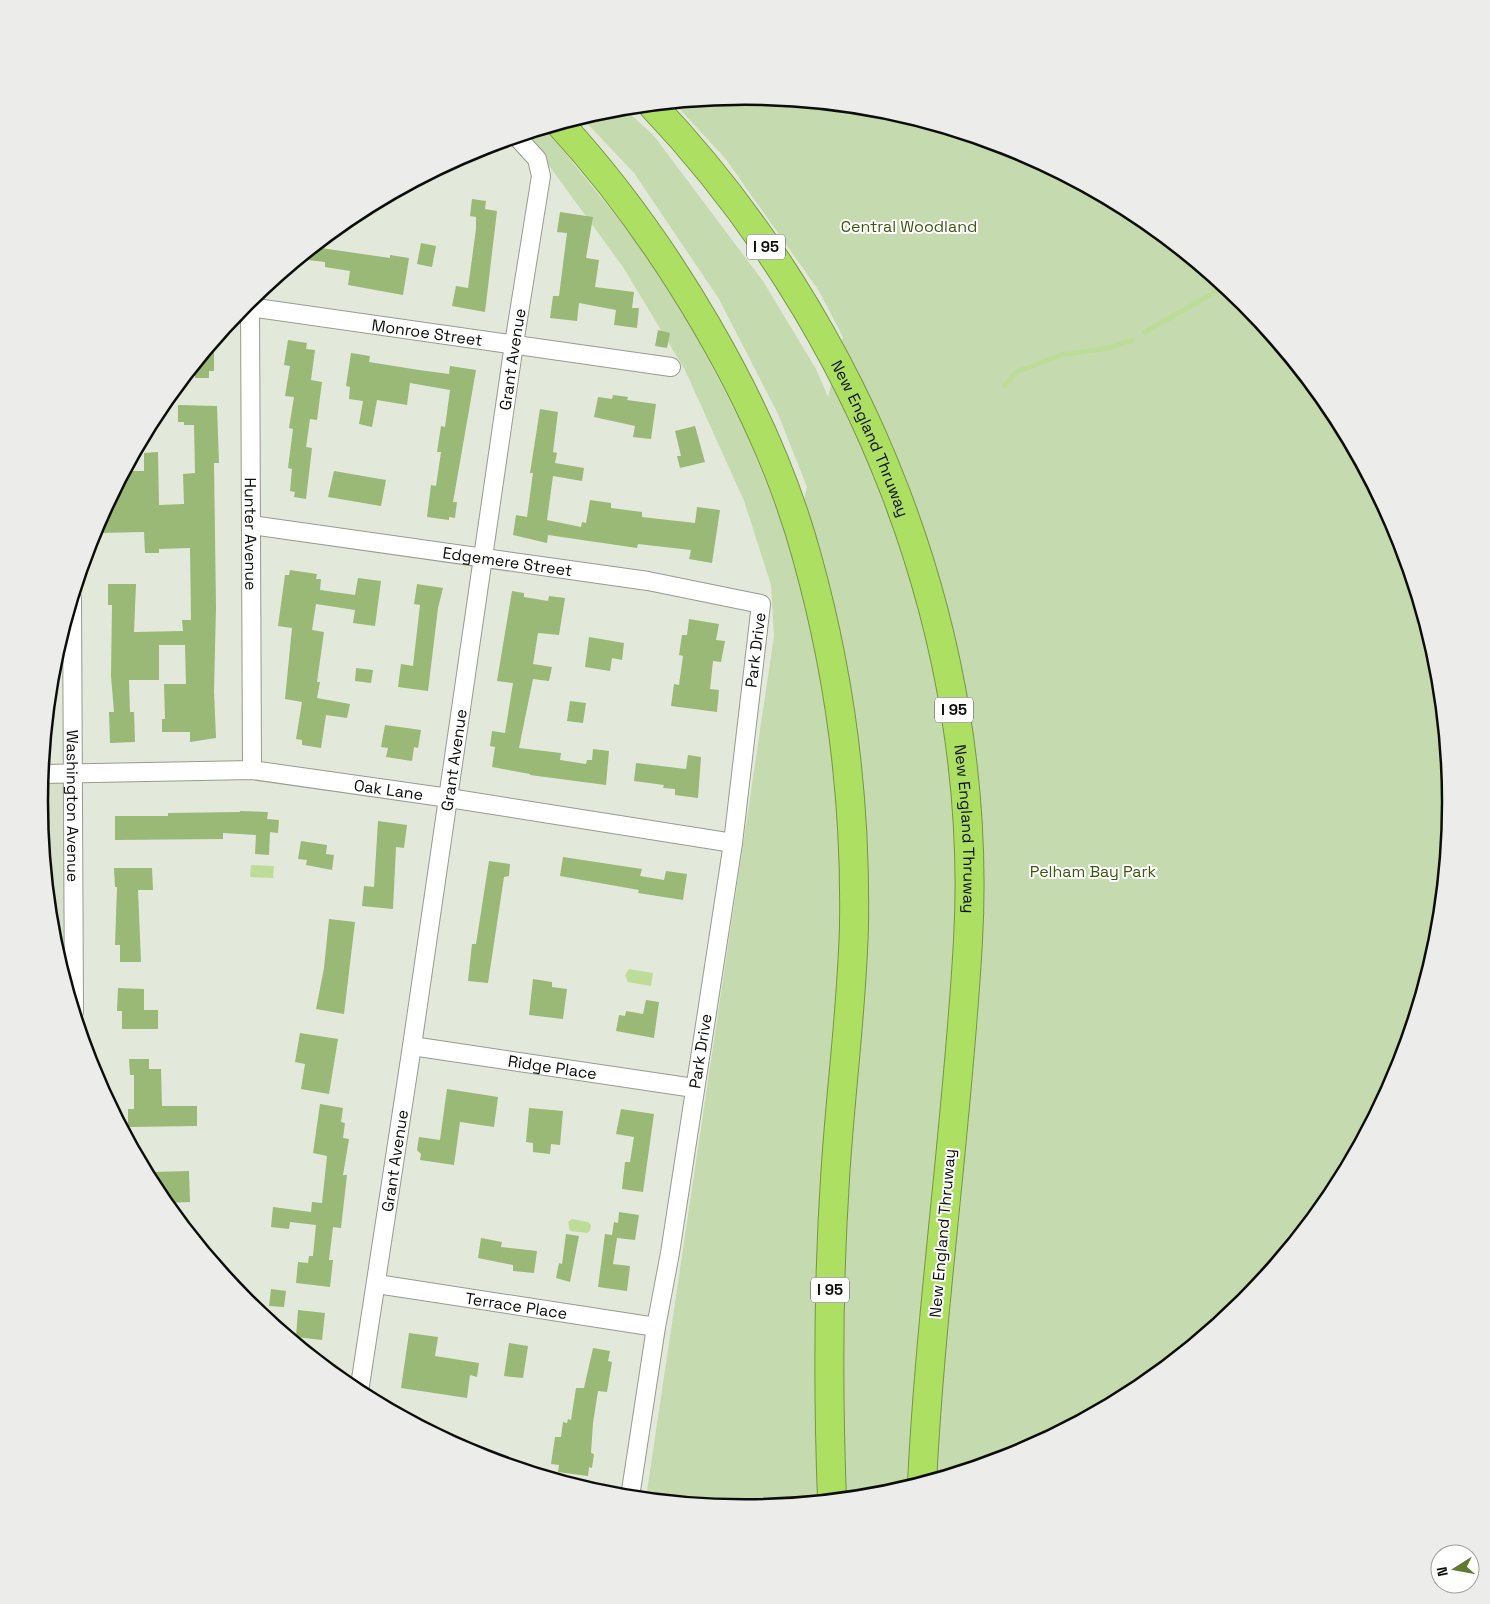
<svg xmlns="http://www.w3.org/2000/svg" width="1490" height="1604" viewBox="0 0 1490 1604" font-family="'Space Grotesk',sans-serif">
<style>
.built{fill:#d6e0ca}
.green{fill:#c6dab0}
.water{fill:#bddc98}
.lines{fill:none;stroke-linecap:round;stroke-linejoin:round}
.stream{stroke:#bddc98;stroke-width:5}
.building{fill:#9ab876}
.street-casing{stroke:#959c8e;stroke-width:20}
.highway-casing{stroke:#759644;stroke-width:30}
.street{stroke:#fff;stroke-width:18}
.highway{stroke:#addf63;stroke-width:28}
.labels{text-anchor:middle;stroke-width:4;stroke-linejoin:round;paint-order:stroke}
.shield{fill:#fff;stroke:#555654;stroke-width:1}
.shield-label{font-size:15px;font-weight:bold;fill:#0c0e0a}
.park-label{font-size:16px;fill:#3d570f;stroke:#fff}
.street-label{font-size:16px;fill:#0c0e0a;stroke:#fff}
.rim{fill:none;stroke:#0c0e0a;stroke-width:2.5}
</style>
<rect width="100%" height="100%" fill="#e2e9db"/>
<path class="built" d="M41 781H66L68 990 52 939 39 802Z"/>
<path class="green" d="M745 96 883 109 1016 150 1138 215 1245 303 1332 410 1398 532 1438 664 1451 802 1438 940 1397 1073 1332 1195 1244 1302 1137 1389 1015 1455 882 1495 745 1508 646 1498 774 636 771 585 744 501 685 370 623 267 526 134 544 128 548 132 634 238 692 328 746 432 786 533 791 552 807 487 778 414 719 299 634 173 581 117 607 109 624 108 654 136 763 281 816 369 828 397 843 337 819 291 725 158 674 103Z"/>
<g class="water">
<path d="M251 865 274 866 273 878 250 877Z"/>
<path d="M629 969 653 973 651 986 628 982 625 975Z"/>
<path d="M572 1219 588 1222 591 1225 590 1231 587 1233 570 1231 568 1222Z"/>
</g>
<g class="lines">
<g class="stream">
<path d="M1145 332 1217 291 1223 285"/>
<path d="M1005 386 1016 372 1061 355 1108 348 1132 340"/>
</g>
</g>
<g class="building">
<path d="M472 199 486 201 485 209 497 211 485 312 452 306 456 286 468 288 476 229V217L470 216Z"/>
<path d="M560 212 593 217 586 258 599 260 595 287 634 292 632 308H639L637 328 614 325 616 310 579 303 577 321 550 318 553 296H559L567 233 557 232Z"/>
<path d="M421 243 436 246 432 267 417 264Z"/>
<path d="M314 247 390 258V255L409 258 403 295 348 285 350 271 325 267V262L299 259Z"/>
<path d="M658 330 670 333 667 348 655 346Z"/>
<path d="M288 340 307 343 306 349 315 350 311 380 322 382 317 420 310 419 306 447 312 448 306 499 294 497 295 492 290 491 292 469 288 468 293 429 289 428 294 397 285 396 290 366 284 365Z"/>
<path d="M214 341V371H209V378H195V374H187Z"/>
<path d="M351 353 370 356 369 362 419 370 449 374 450 366 476 370 453 502H457L455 518 449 517V520L427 517 431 485 436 486 441 452H437L441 426 445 427 450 390 410 383 407 405 377 400 372 427 359 424 363 401 349 399 350 387 346 386Z"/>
<path d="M613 395 628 397 627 400 656 404 651 439 633 437 635 426 594 417 598 397 612 399Z"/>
<path d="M178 405 217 406 219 463H214L216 607 214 691 216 738 190 742V732H162V719H165L164 684H186L185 645H159V680H129L130 712H134L135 742 110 743 109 712H114L111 676 112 605H108V584H136L134 632 183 631 182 620H191L190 548 159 549V553H145L144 532 99 533V520L125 471H144V453L158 452 159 505 184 504 183 474 195 473 194 425H184V422H178Z"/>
<path d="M540 409 558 412 553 452 557 453 555 463 584 468 582 481 553 476 547 520 581 527 582 522 586 523 590 500 611 503V508L642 512V517L695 523 697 507 720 510 712 563 689 559 691 550 638 544 637 548 548 535 547 543 513 535 516 515 527 517 533 473H530Z"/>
<path d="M695 426 705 462 680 468 677 456H681L675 431Z"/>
<path d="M334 471 386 480 381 506 328 497Z"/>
<path d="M290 570 317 574 316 579H321L320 590 355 595 358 578 381 581 375 626 353 623 355 610 316 604 312 630 324 632 317 682H320L317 698 350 704 347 718 326 715 321 748 302 745V740L296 739 302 702 285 699 292 628 278 626 285 575H289Z"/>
<path d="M417 584 443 588 438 608 428 691 398 687 401 664 413 666 420 605 414 604Z"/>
<path d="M512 591 524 593V597L548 601 549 596 565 598 559 635 538 633 533 664 552 667 549 681 533 679 519 748 561 753 560 760 586 764 587 760H592L593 749 609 751 606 785 530 775V774L492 767 495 747 490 746 492 731 505 733 513 683 497 681Z"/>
<path d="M689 619 719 624 716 640 725 641 721 662 713 661 710 689 719 690 717 712 671 706 674 684 679 685 683 656 679 655 682 635H687Z"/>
<path d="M589 637 624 643 622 660 612 658 610 671 585 667Z"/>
<path d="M356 668 373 670 371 683 355 681Z"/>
<path d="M570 701 586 703 583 723 567 721Z"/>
<path d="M385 725 421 730 418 748 414 747 412 761 386 757 388 748 381 747Z"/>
<path d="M688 755 701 757 698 798 675 795V789L663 788 664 785 634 781 636 763 686 769Z"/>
<path d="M240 811 268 812 267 819 279 820 278 833 270 832 269 855 255 854 256 835 223 833V839L115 840V816H168V813L240 812Z"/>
<path d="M378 821 407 825 404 848 396 847 393 909 362 906 364 886 374 887Z"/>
<path d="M301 841 327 845 326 854 334 855 332 870 306 865 307 860 298 859Z"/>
<path d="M563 857 642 869 640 876 664 880 666 871 687 874 683 900 638 893 639 890 560 876Z"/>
<path d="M489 861 510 864 509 876 504 877 488 983 468 981 472 944H476Z"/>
<path d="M114 868H152L153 890H138L141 962H120V945H115L117 887H115Z"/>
<path d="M329 919 355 922 344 1014 316 1009 324 968Z"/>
<path d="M533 979 552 982V987L567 989 563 1019 529 1015Z"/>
<path d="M118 988 144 989V1010H158V1029H122V1011H117Z"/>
<path d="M646 1000 659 1002 654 1038 616 1031 619 1015 625 1016 626 1011 643 1014Z"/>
<path d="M300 1033 338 1039 329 1094 301 1089 305 1064 295 1062Z"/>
<path d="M129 1059H149V1069H161L162 1106H197V1126L128 1127V1109H134V1075H130Z"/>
<path d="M447 1089 498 1097 494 1127 460 1122 454 1165 420 1160 421 1154 417 1150 419 1137 440 1140Z"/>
<path d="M320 1104 343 1108 341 1122 345 1123 343 1138 349 1139 343 1175H347L341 1228 333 1227 329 1260H333L330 1287 296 1283 298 1262 308 1263 309 1256H313L316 1225 290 1222 289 1229 271 1227 273 1207 311 1212 312 1202 322 1203 327 1156 313 1153Z"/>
<path d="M529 1108 563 1111 560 1145 551 1144 550 1154 533 1152V1143L526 1142Z"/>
<path d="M621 1109 654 1114 643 1192 622 1189 625 1162H630L634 1137 616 1134Z"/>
<path d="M189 1171 190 1202 165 1203 152 1184V1172Z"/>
<path d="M619 1212 639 1215 635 1240 617 1238 613 1264 630 1266 627 1291 598 1287 605 1234 612 1235 614 1222 618 1223Z"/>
<path d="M566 1234 579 1236 570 1282 556 1278 559 1263 562 1264Z"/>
<path d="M481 1238 502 1242 501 1247 537 1251 534 1273 513 1271V1265L478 1258Z"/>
<path d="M271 1289 286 1291 284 1307 269 1306Z"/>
<path d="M298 1310 325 1313 322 1340 296 1337Z"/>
<path d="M409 1333 438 1337 435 1356 479 1363 477 1377 470 1375 467 1398 401 1388Z"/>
<path d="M509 1343 528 1346 523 1378 504 1376Z"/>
<path d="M593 1348 610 1351 608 1361 612 1362 607 1392 598 1391 593 1423 591 1453 594 1454 592 1468 589 1467 588 1476 558 1472 559 1465 551 1464 555 1437H561L563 1422 567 1423 568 1419 571 1420 576 1388H584Z"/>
</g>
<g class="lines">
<defs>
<g id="street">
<path id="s1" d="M250 299 252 770"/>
<path id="s2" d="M243 306 671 367"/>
<path id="s3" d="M251 525 648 581 761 604 733 843 670 1253 656 1327 630 1497"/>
<path id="s4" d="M72 598 74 1012"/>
<path id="s5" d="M42 774 252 770 449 798 733 843"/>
<path id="s6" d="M412 1046 694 1088"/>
<path id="s7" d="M377 1284 656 1327"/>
<path id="s8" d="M359 1392 412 1046 514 344 541 176 537 159 517 137"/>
</g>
<g id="highway">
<path id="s9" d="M652 105C862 326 985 636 968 941 958 1122 931 1302 922 1483"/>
<path d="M560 124C665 239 766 406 807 557 840 675 856 802 854 925 852 1010 840 1094 835 1179 828 1286 828 1393 832 1500"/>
</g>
</defs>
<use href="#street" class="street-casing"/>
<use href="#highway" class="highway-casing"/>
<use href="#street" class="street"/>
<use href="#highway" class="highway"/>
</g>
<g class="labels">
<g class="shield">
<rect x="747" y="234.5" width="38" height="25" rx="4"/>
<rect x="935" y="697.5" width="38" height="25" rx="4"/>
<rect x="811" y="1277.5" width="38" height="25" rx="4"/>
</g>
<g class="shield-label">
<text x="766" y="252">I 95</text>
<text x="954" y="715">I 95</text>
<text x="830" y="1295">I 95</text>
</g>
<g class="park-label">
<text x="909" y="232">Central Woodland</text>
<text x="1093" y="877">Pelham Bay Park</text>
</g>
<g class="street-label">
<text dy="6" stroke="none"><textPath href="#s2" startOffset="186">Monroe Street</textPath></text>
<text dy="6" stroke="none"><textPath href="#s8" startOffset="1044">Grant Avenue</textPath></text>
<text dy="6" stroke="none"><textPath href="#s9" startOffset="401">New England Thruway</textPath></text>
<text dy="6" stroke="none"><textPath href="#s1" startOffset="235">Hunter Avenue</textPath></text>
<text dy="6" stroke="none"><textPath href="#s3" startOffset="259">Edgemere Street</textPath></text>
<text transform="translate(755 650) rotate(-83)" y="6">Park Drive</text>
<text dy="6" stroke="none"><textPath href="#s8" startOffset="639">Grant Avenue</textPath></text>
<text dy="6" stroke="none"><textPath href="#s5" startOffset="348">Oak Lane</textPath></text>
<text dy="6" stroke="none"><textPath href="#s4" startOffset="208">Washington Avenue</textPath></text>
<text dy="6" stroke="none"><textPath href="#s9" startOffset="806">New England Thruway</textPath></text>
<text transform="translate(700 1051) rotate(-81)" y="6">Park Drive</text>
<text dy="6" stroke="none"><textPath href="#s6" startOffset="142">Ridge Place</textPath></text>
<text dy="6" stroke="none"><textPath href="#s8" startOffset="234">Grant Avenue</textPath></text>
<text transform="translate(942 1233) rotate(-85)" y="6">New England Thruway</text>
<text dy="6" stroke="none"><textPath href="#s7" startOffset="141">Terrace Place</textPath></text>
</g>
</g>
<path d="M0 0H1490V1604H0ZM48 802a697 697 0 1 1 1394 0a697 697 0 1 1-1394 0Z" fill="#ececeb" fill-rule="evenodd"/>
<path class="rim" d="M48 802a697 697 0 1 1 1394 0a697 697 0 1 1-1394 0Z"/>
<g transform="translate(1455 1569) rotate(259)"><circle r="24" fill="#ffffff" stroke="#9e9f9d"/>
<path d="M0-4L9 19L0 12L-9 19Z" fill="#5e7c31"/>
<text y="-8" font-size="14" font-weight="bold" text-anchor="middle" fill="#0c0e0a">N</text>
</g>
</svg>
